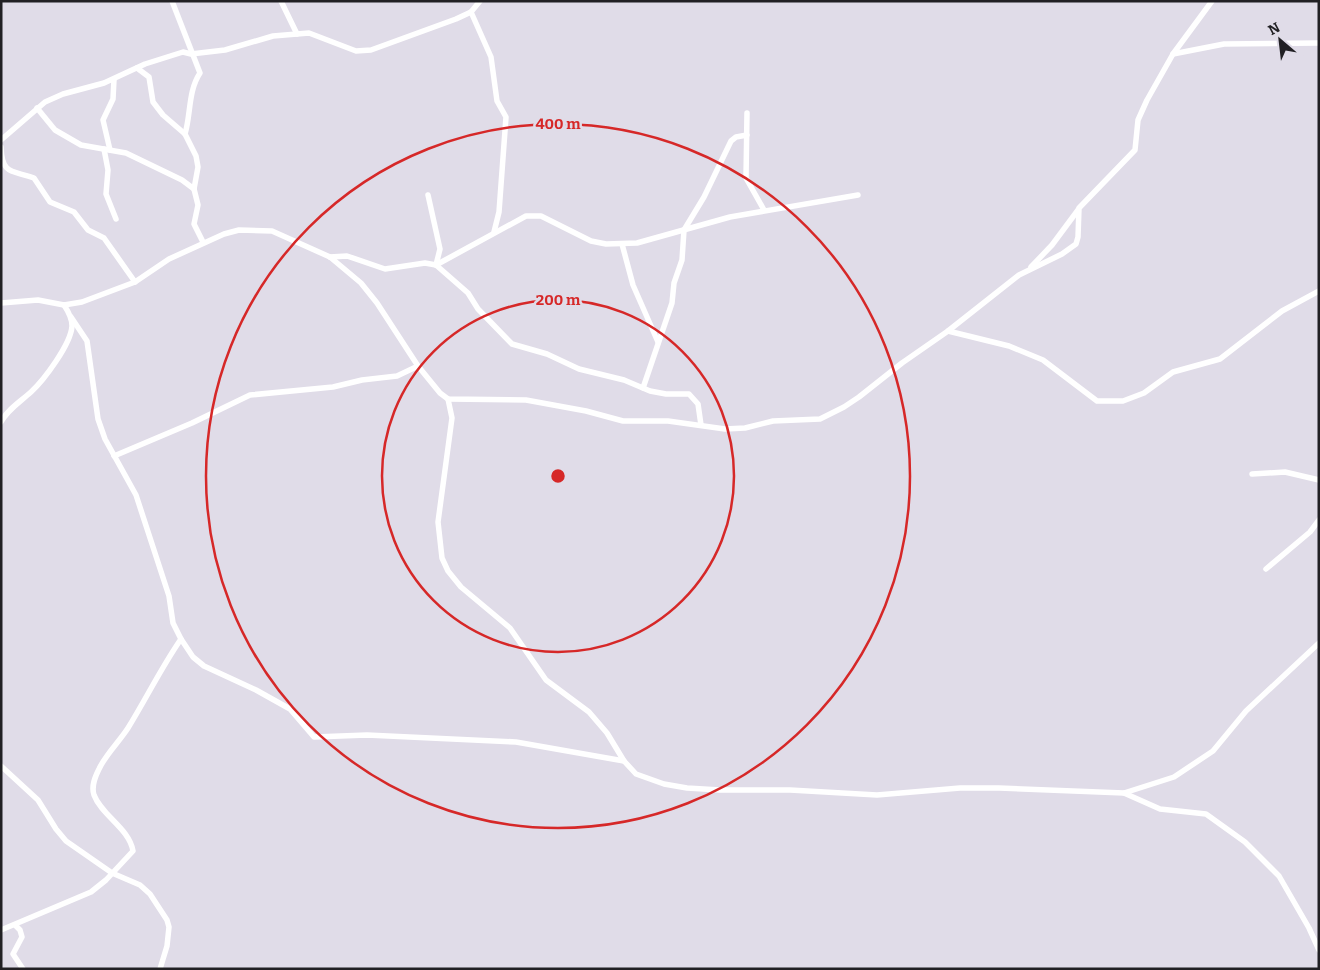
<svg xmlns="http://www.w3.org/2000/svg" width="1320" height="970" viewBox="0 0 1320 970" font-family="Bitter,serif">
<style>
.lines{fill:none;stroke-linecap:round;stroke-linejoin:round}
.minor{stroke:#fff;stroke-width:5.5}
.ring{fill:none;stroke:#d62828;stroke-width:2.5}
.centre{fill:#d62828;stroke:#e0dce8;stroke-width:2.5}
.ring-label{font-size:15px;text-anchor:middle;font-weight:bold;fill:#d62828;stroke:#e0dce8;stroke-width:5;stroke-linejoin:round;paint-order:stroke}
</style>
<rect width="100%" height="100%" fill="#e0dce8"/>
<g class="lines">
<g class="minor">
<path d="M172 1 200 73C188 91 191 114 185 134"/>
<path d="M281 1 297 34"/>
<path d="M471 12 491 57 497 101 506 117 499 212 494 232"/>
<path d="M1173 54 1224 44 1319 43"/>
<path d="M137 68 149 77 153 102 163 115 185 134 196 156 198 167 194 189 198 205 194 224 203 242"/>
<path d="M37 108 55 130 81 145 126 153 182 180 194 189"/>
<path d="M747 113 746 178 764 210"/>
<path d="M1 140 45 102 63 94 104 83 145 64 183 52 191 54 225 50 273 36 309 33 356 51 371 50 456 19 471 12 480 1"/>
<path d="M1 147C2 176 13 170 34 178L50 202 74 212 88 230 104 238 135 282"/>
<path d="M104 149 108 170 106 194 116 219"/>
<path d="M110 150 103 120 113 99 114 79"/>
<path d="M428 195 440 249 436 265"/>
<path d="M622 244 633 285 658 342"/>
<path d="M330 257 347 256 385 269 425 263 436 265 468 293 478 309 512 344 547 354 579 369 624 380 650 391 666 394H689L698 404 701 425"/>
<path d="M436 265 526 216H541L591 241 606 244 637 243 730 217 858 195"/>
<path d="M1031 267 1052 245 1078 210"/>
<path d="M1 303 38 300 64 305 82 302 135 282 169 259 224 234 239 230 272 231 330 257 361 283 377 303 418 366 440 393 448 399 526 400 586 411 623 421H668L725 429 745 428 773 421 820 419 844 407 859 397 902 363 948 331 1019 275 1062 254 1076 244 1078 237 1079 208 1135 150 1138 120 1147 100 1173 54 1212 1"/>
<path d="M71 317 87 341 98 419 105 439 136 495 169 596 173 623 181 639 193 657 204 666 256 690 290 709 314 737 367 735 516 742 624 761"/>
<path d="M948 331 1009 346 1043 360 1097 401H1123L1144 393 1173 372 1220 359 1282 311 1319 291"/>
<path d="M643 388 672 303 674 283 682 260 684 230 704 197 731 141 736 137 747 135"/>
<path d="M448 399 452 418 438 522 442 558 448 571 461 587 510 628 546 680 589 712 607 733 624 761 636 774 664 784 687 788 720 790H790L877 795 960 788H999L1124 793 1160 809 1206 814 1245 842 1279 876 1309 928 1319 950"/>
<path d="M1 422C8 409 20 402 31 392 44 380 71 344 72 326 72 318 68 311 64 305"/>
<path d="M114 456 192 423 250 395 333 387 362 380 397 376 418 366"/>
<path d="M1252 474 1285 472 1319 480"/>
<path d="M1266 569 1310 532 1319 520"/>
<path d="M1 766 38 800 56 829 66 841 112 873 140 885 150 894 167 920 169 927 167 946 160 969"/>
<path d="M1124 793 1174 777 1213 751 1246 711 1319 643"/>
<path d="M15 925 20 930 22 937 13 954 23 969"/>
<path d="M1 930 91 892 106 880 133 851C129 828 102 816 94 795 91 786 95 777 99 769 106 754 119 742 128 728 146 699 161 668 181 639"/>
</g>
</g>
<g class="ring">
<circle cx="558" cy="476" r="176"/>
<circle cx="558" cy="476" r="352"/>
</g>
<circle cx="558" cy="476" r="8" class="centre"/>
<g class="ring-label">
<text x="558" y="129">400 m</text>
<text x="558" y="305">200 m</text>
</g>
<rect width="1320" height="970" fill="none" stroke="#212024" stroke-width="5"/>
<g transform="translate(1280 40) rotate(332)" stroke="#e0dce8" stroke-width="4" paint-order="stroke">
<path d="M0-4L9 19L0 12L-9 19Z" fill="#212024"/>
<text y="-8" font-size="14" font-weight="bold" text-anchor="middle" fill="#212024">N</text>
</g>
</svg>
